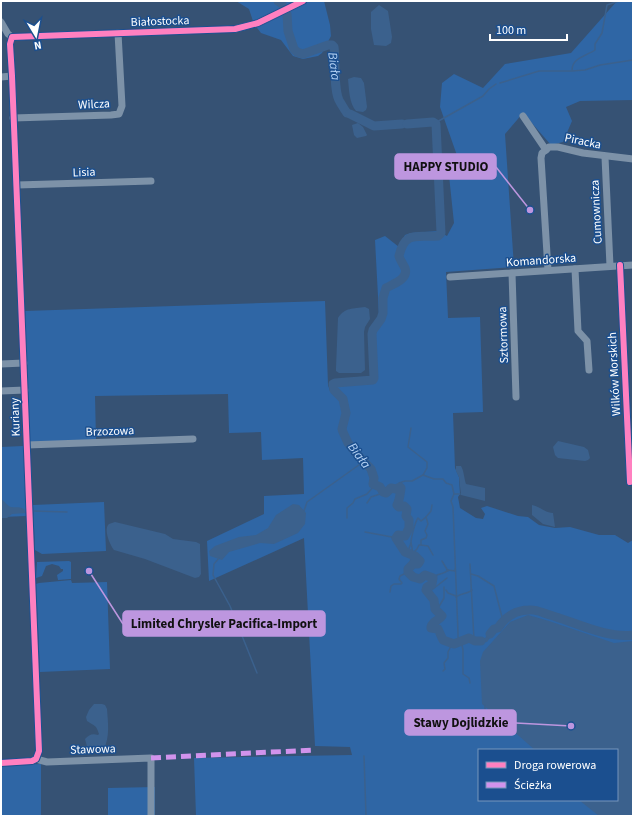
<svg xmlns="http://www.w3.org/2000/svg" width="634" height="817" viewBox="0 0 634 817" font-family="'Source Sans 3',sans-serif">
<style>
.green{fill:#2f66a5;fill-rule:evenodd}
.water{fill:#3b618d}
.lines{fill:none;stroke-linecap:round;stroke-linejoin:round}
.stream{stroke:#3b618d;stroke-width:1.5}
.river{stroke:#3b618d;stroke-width:9}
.minor{stroke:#7d92a8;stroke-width:7}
.quiet{stroke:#d193ec;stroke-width:5;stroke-dasharray:10 5;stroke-linecap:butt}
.cycleway-casing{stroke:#1b4f8f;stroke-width:8}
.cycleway{stroke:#ff80c0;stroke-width:6}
.labels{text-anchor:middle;stroke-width:3;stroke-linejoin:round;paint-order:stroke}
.street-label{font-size:12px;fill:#fff;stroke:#1b4f8f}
.water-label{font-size:13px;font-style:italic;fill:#b5d3f5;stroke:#1b4f8f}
.leader{fill:none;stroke:#bd96df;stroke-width:1.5}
.callout-dot{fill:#bd96df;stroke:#1b4f8f;stroke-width:1.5}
.callout{fill:#bd96df;stroke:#bd96df;stroke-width:1.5}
.callout-label{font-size:13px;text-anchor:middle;font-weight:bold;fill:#111}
</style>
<rect width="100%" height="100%" fill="#365274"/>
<g class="green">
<path d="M236 1H324L330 25 331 36 322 53 318 56 303 59 293 56 281 40 261 33 254 24 249 9Z"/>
<path d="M617 1H633V100L580 101 566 107 572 121 563 142 551 145 523 113 505 134 514 267 446 272 448 318 480 317 483 412 453 413 455 468 459 477 460 494 458 497 460 508 476 518 483 519 485 514 481 508 487 506 518 516 528 517 539 525 555 528 570 527 599 535H615L628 543 633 540V816H196L194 758 352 755 350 747 315 746 304 538 209 581 207 541 264 514V496L304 494 303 458 262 460 261 432 229 433 228 394 95 396 96 440 30 443 25 311 325 301 328 385 330 391 338 398V393L334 390 333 384 373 380 371 378 369 332 379 315 375 240 385 236 399 247 405 235 411 233 438 231 447 236 454 223 448 166 460 164 440 107 442 83 454 74 483 88 505 64 571 53ZM479 750H617V800H479Z"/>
<path d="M23 446 27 516 1 517V447Z"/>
<path d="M104 502 106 551 42 554 35 550 33 505Z"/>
<path d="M69 561 71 562V579L58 580 57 575 63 571V569H61L59 566 52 564 46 566 42 576 36 578 37 562Z"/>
<path d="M71 580 72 583 107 582 110 669 40 672 36 584 39 583Z"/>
<path d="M41 764V816H1V765Z"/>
<path d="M155 787V816H108V788Z"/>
</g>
<g class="water">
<path d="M379 5 388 11 392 37 391 43 386 46 374 45 371 29V12Z"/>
<path d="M354 77 361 78 364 83 367 107 366 110 363 112 356 111C349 103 349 89 348 79Z"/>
<path d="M358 123 363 127 367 135 366 136 357 138 354 135 352 125Z"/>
<path d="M365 307 369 309 370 319 365 327 364 332 365 370 361 373H339L336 371V368L338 318C345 307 353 309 365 307Z"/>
<path d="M558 441 584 447 588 450 590 458 588 460 585 461 558 458 555 455 553 447Z"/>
<path d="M456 466H461C464 471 464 478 466 484L485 488V501L461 495 459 477 456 471Z"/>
<path d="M1 499C5 501 7 506 11 507 17 508 17 506 24 509L26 513 12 514 7 518H1Z"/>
<path d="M293 504 299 505 306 513 305 524 298 533 274 544 260 543 229 552 222 560 210 556 209 551 215 546 239 537 256 535 268 528 276 515Z"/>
<path d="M532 505C541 507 543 512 553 513L555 527 543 524 532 515Z"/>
<path d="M115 522 165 534 173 539 196 542 200 544V547L201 574 199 577 195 578 145 559 114 550C110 545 103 529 109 524 111 523 113 523 115 522Z"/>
<path d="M528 615 549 621 614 643 633 641V816H599L579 800H617V750H535L482 704 480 661 483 652 510 622Z"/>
<path d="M499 627 500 628V632L495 631 487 642C481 643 473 643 469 638H485C492 631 486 628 499 627Z"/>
<path d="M94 704H102L105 705 107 709C108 723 110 736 104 749 98 752 93 753 88 750L85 739C89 735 92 733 98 735L99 734C96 724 94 726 87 721L86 717 89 710Z"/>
</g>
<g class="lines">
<g class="stream">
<path d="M572 70C572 58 586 56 595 50V44L602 33 607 5 619 1"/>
<path d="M500 83 539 71H572L585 70 600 65 633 60"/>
<path d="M435 123 483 96 489 89 496 84"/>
<path d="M411 428 408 447 427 462V468L423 475"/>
<path d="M399 487V483L405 481H412L423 475 434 479H443L446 483 452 485 454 494 451 501 453 507 458 633V637L461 640 463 650V674L469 678 470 683"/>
<path d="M454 494H460"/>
<path d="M367 503 371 497 380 494 383 492"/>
<path d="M33 511 67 512"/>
<path d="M304 511 307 502 363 462"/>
<path d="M347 518V508L353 503 355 499 367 494 375 485"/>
<path d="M365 532 392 537 394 540H397"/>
<path d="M421 545 428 546 433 555"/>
<path d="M409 553V548L411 543"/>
<path d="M412 553C413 549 412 547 411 543 411 538 415 522 418 518L421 521 426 517"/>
<path d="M219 558 214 564 213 575 230 606 257 673"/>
<path d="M442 561 448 571"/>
<path d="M470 564 474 640"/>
<path d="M410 568 411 555 417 549 419 545H421V540L426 538 427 535 425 531 428 524 426 517 431 511 432 505"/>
<path d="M471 574 478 576 494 586 502 617 504 619"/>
<path d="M433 578C436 573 444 575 448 570L455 571V569"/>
<path d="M446 590 448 593 456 596"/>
<path d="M390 592 391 586 394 584H401L402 583 399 579 400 576 408 572"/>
<path d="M428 593 447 578"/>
<path d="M456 597C461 593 468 594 472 590"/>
<path d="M437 610 444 598V587"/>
<path d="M443 671 445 669 444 663 448 658V652L452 644"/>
<path d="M485 705V717"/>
<path d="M364 756 366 816"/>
</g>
<g class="river">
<path d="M278 1 282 4"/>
<path d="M287 14 288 31 294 49 297 52 303 54 328 45H332L334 47C336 60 333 92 340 102 342 105 344 109 347 113"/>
<path d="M350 114 374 126 402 124"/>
<path d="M407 124 433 122 436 124 441 233 438 236C417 238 405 230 399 256 400 260 403 264 405 268 409 279 393 284 386 288L383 298V313L381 319 373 330 372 334 374 378 373 380 335 383 333 384 334 390 343 399 346 413 342 429 343 432 348 443 356 453 371 469 374 478 373 484 380 487 383 492 386 493 391 488 396 489 400 487 401 488C400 494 400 499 397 505L399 507 404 506 407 509 406 516 409 520V528L405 536 398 535 396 538 405 552 415 556 420 561 418 564H413L408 569V572L413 577 420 579 425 575 433 578 432 584 427 587 426 590 434 600 435 609 442 616C439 621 433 620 431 627V628L438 629 443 640 454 644 469 638 475 641H481"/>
<path d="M490 634 494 629 498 628C505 617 516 610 529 610 536 609 543 613 550 615 574 622 608 639 633 635"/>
</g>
<g class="minor">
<path d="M1 22 8 34 12 37"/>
<path d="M12 37 235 29 258 23 303 1"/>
<path d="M1 77 12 76"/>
<path d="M523 116 546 150 549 147H558L583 153 633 159"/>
<path d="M13 118 111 115 119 114 122 106 118 33"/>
<path d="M546 150 542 153 541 158 548 270"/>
<path d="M605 157 610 266"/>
<path d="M17 185 151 181"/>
<path d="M620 265 630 482"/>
<path d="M575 269 578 331 587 341 589 370"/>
<path d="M512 273 516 397"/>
<path d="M450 277 633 265"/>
<path d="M1 364 24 363"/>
<path d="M1 391 25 390"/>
<path d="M27 445 193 439"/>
<path d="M36 759 47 762 151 758V816"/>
<path d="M1 763 32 761 36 759 39 751 12 76 10 44 12 37"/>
</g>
<path class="quiet" d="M151 758 314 750"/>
<defs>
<g id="cycleway">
<path d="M620 265 630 482"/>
<path d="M1 763 32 761 36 759 39 751 12 76 10 44 12 37 235 29 258 23 303 1"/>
</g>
</defs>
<use href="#cycleway" class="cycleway-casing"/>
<use href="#cycleway" class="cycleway"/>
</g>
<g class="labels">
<g class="street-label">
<text transform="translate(160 21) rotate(-2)" y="4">Białostocka</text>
<text transform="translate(94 104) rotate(-3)" y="4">Wilcza</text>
<text transform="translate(583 141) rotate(12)" y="4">Piracka</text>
<text transform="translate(84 172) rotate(-2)" y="4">Lisia</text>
<text transform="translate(596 212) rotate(-93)" y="4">Cumownicza</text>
<text transform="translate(541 260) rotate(-4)" y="4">Komandorska</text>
<text transform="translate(503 335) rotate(-92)" y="4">Sztormowa</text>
<text transform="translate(614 374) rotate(-93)" y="4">Wilków Morskich</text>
<text transform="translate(15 417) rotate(-92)" y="4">Kuriany</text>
<text transform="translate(110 431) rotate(-2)" y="4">Brzozowa</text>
<text transform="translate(93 749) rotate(-2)" y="4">Stawowa</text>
</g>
<g class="water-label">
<text transform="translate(335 66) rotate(83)" y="5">Biała</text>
<text transform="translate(360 455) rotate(53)" y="5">Biała</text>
</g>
</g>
<path class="leader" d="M530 210L496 167M89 571L123 624M571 726L516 723"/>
<g class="callout-dot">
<circle cx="530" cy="210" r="4"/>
<circle cx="89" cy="571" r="4"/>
<circle cx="571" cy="726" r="4"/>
</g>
<g class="callout">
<rect x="395" y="154" width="101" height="25" rx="4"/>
<rect x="123" y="611" width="202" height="25" rx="4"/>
<rect x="405" y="710" width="111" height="25" rx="4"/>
</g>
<g class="callout-label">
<text x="446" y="171">HAPPY STUDIO</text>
<text x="224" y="628">Limited Chrysler Pacifica-Import</text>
<text x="461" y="727">Stawy Dojlidzkie</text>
</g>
<rect width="634" height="817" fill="none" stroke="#ffffff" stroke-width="4"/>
<rect x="478" y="749" width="140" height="52" fill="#1b4f8f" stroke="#7695bc"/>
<rect x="486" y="762" width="20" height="6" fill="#ff80c0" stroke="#7695bc"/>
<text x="514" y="769" font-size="12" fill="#ffffff">Droga rowerowa</text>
<rect x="486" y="782" width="20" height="6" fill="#d193ec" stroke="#7695bc"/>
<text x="514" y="789" font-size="12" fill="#ffffff">Ścieżka</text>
<g transform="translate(36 36) rotate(170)" stroke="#1b4f8f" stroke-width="3" paint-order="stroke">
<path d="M0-3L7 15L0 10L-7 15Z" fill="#ffffff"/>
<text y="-6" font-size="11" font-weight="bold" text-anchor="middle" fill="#ffffff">N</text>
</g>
<path d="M490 34v6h77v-6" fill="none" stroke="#ffffff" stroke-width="2"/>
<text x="496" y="34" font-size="12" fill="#ffffff" stroke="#1b4f8f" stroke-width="3" paint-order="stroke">100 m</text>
</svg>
